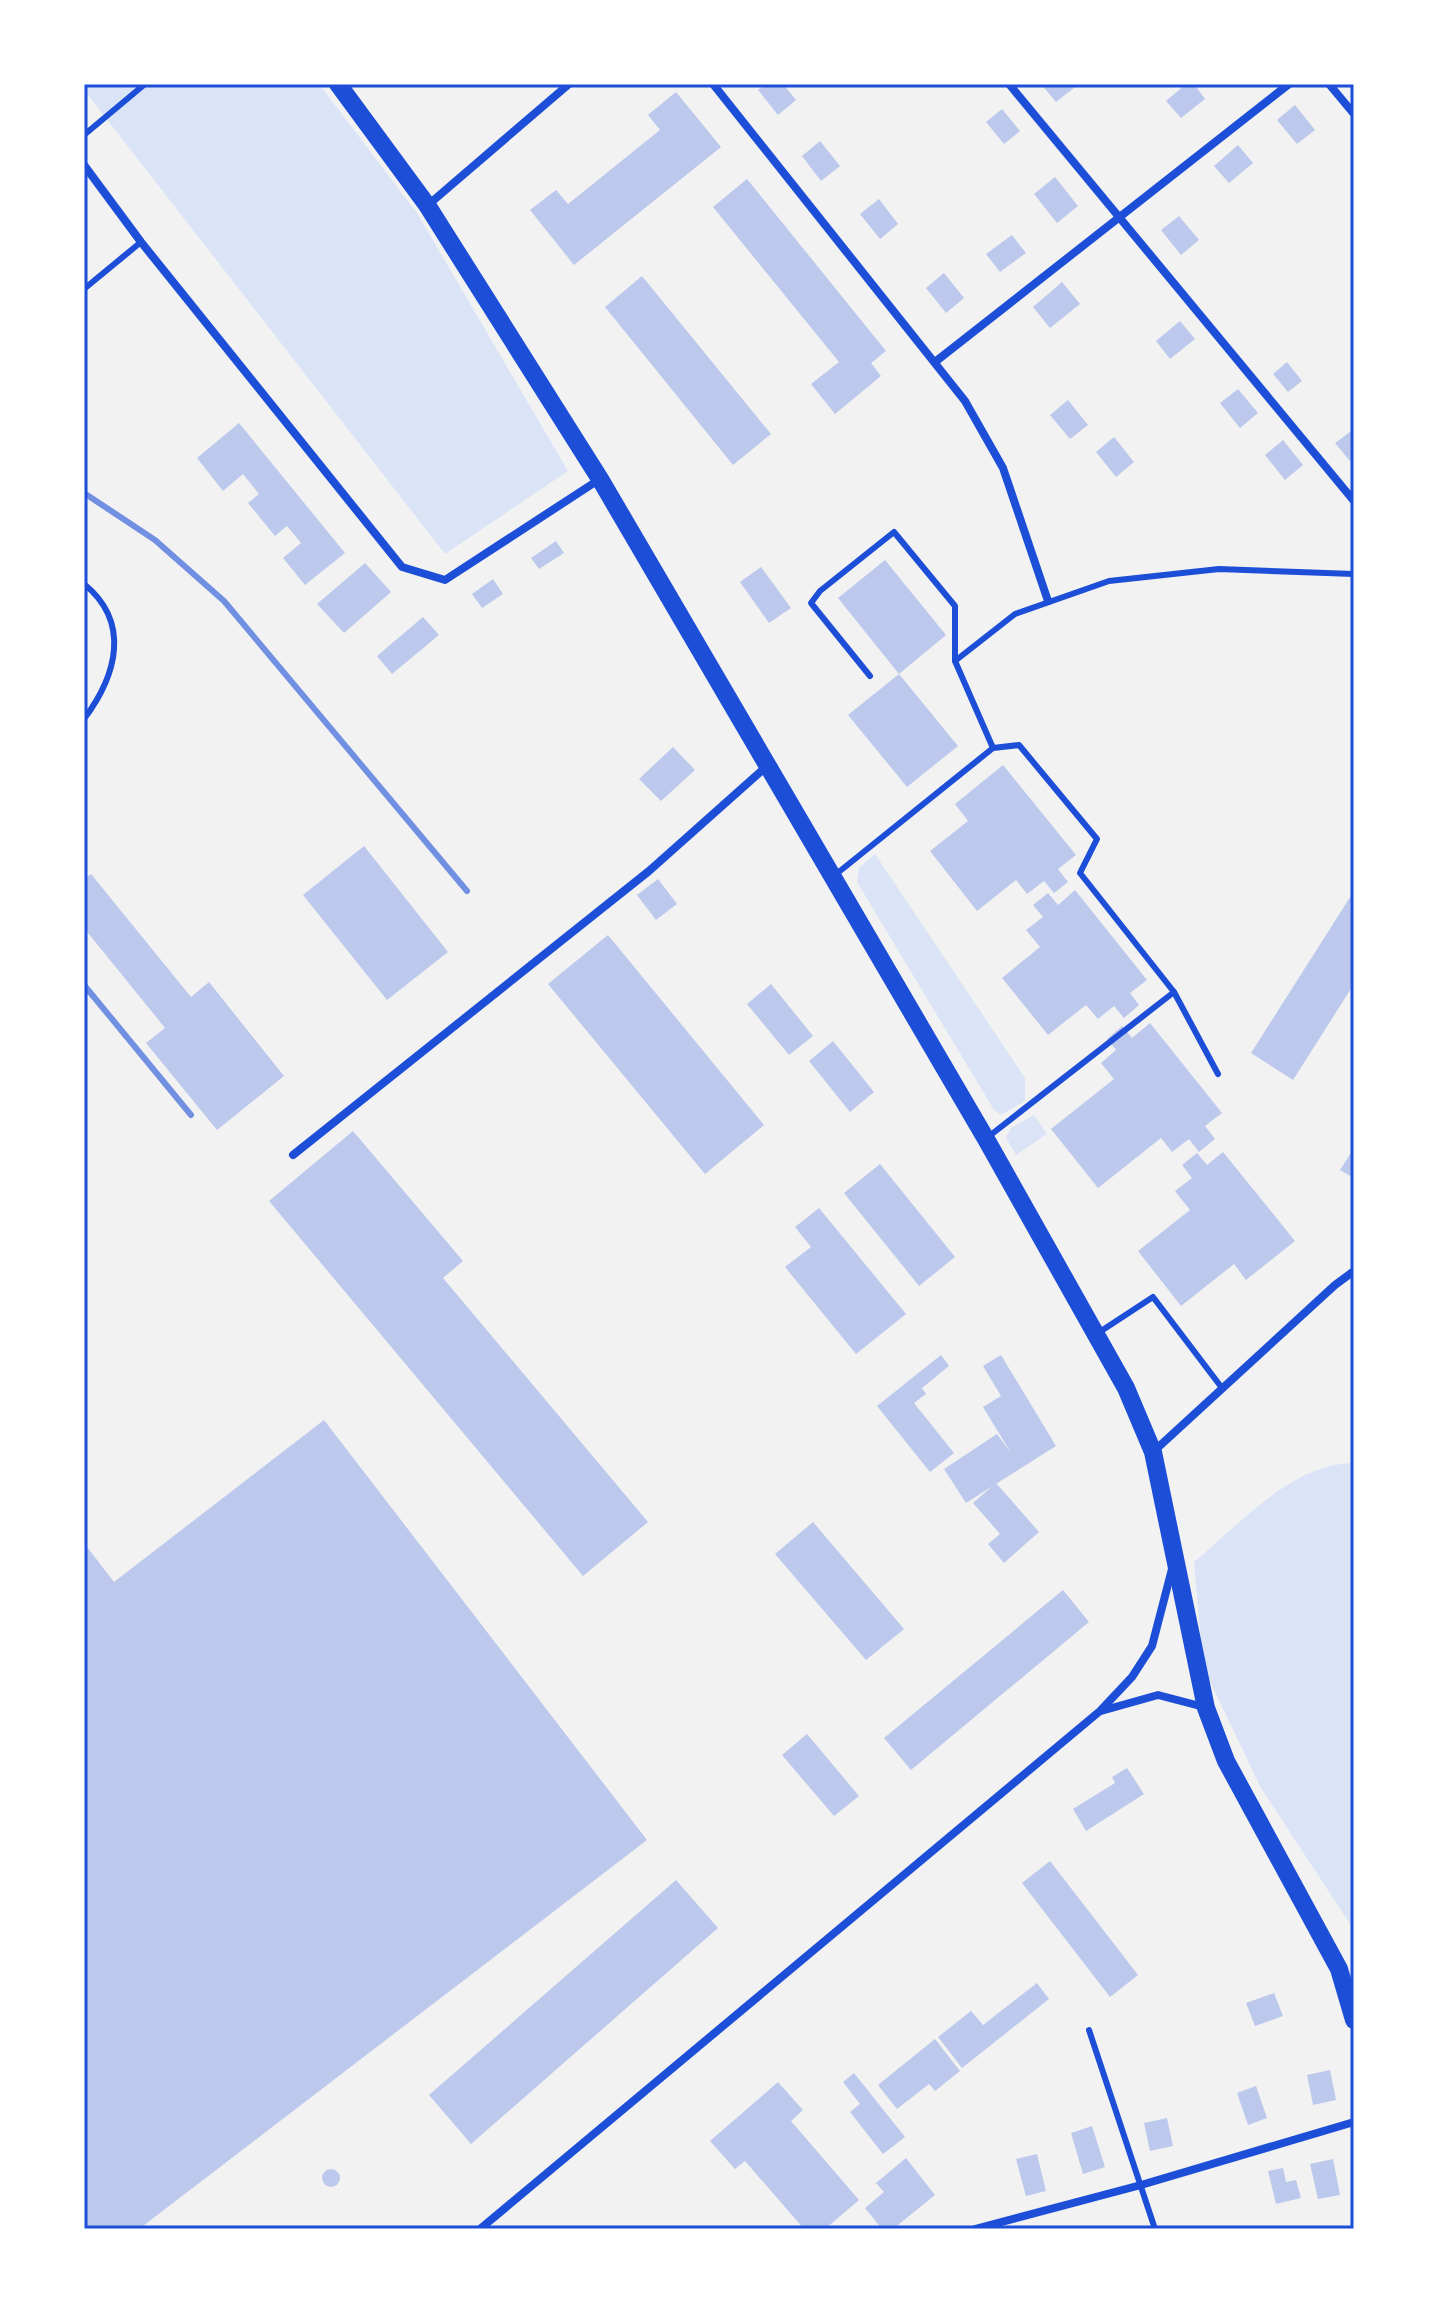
<svg xmlns="http://www.w3.org/2000/svg" width="1438" height="2313" viewBox="0 0 1438 2313" font-family="'DejaVu Sans',sans-serif">
<style>
.green{fill:#dbe4f7}
.building{fill:#bdc9ec}
.lines{fill:none;stroke-linecap:round;stroke-linejoin:round}
.service{stroke:#1d4ed8;stroke-width:6}
.minor{stroke:#1d4ed8;stroke-width:8}
.primary{stroke:#1d4ed8;stroke-width:18}
.rail{stroke:#7290e2;stroke-width:6}
.neatline{fill:none;stroke:#1d4ed8;stroke-width:3}
</style>
<rect width="100%" height="100%" fill="#f2f2f2"/>
<g class="green">
<path d="M84 84H319L417 213 568 471 445 554 84 90Z"/>
<path d="M875 854 1025 1078V1101L1001 1115 994 1110 857 882 859 868Z"/>
<path d="M1034 1115 1047 1134 1016 1155 1006 1138 1011 1128Z"/>
<path d="M1354 1463V1930L1261 1788 1203 1667 1194 1562C1239 1525 1292 1463 1354 1463Z"/>
</g>
<g class="building">
<path d="M766 84H783L796 100 778 115 758 90Z"/>
<path d="M1041 84H1071L1074 88 1056 102Z"/>
<path d="M1186 84H1194L1205 99 1181 118 1166 101Z"/>
<path d="M676 92 721 147 574 265 530 210 556 190 568 204 660 130 648 115Z"/>
<path d="M1295 105 1315 130 1297 144 1277 120Z"/>
<path d="M1002 109 1020 131 1004 144 986 122Z"/>
<path d="M820 141 840 166 821 181 802 156Z"/>
<path d="M1238 145 1253 163 1229 183 1214 166Z"/>
<path d="M1055 177 1078 206 1057 223 1034 194Z"/>
<path d="M747 179 886 351 871 363 881 376 835 414 811 384 839 362 713 207Z"/>
<path d="M879 199 898 224 880 239 860 214Z"/>
<path d="M1179 216 1199 240 1181 255 1161 230Z"/>
<path d="M1012 235 1026 253 1000 272 986 254Z"/>
<path d="M944 273 964 298 946 313 926 288Z"/>
<path d="M642 276 771 434 733 465 605 307Z"/>
<path d="M1062 282 1080 304 1050 328 1033 307Z"/>
<path d="M1180 321 1195 339 1170 359 1156 341Z"/>
<path d="M1287 362 1302 381 1288 392 1273 374Z"/>
<path d="M1238 389 1258 413 1240 428 1220 403Z"/>
<path d="M1068 400 1088 425 1070 439 1050 415Z"/>
<path d="M239 423 345 553 305 585 283 558 301 543 287 526 275 536 248 503 259 494 243 474 223 491 197 458Z"/>
<path d="M1354 429V466L1335 443Z"/>
<path d="M1114 437 1134 462 1116 477 1096 452Z"/>
<path d="M1283 440 1303 465 1285 480 1265 455Z"/>
<path d="M556 541 564 553 539 569 531 558Z"/>
<path d="M885 560 946 635 899 674 838 598Z"/>
<path d="M365 563 391 592 344 633 317 604Z"/>
<path d="M761 567 791 608 769 623 740 582Z"/>
<path d="M493 579 503 594 482 608 472 594Z"/>
<path d="M423 617 439 635 392 674 377 656Z"/>
<path d="M899 674 958 746 907 787 848 715Z"/>
<path d="M673 747 695 770 661 801 639 779Z"/>
<path d="M1003 765 1076 855 1058 869 1068 882 1054 893 1044 881 1027 894 1016 880 977 911 930 851 968 821 955 804Z"/>
<path d="M364 846 448 952 387 1000 303 895Z"/>
<path d="M91 874 191 997 209 982 284 1076 217 1130 146 1043 165 1028 84 928V879Z"/>
<path d="M658 879 677 904 656 920 637 895Z"/>
<path d="M1075 890 1147 980 1130 993 1139 1005 1124 1018 1114 1006 1098 1019 1086 1005 1048 1035 1002 978 1040 947 1026 930 1043 917 1033 905 1048 893 1058 905Z"/>
<path d="M1354 891V984L1293 1080 1251 1053Z"/>
<path d="M608 935 764 1125 705 1174 548 984Z"/>
<path d="M771 984 813 1036 789 1055 747 1004Z"/>
<path d="M1150 1023 1222 1113 1205 1126 1215 1139 1199 1152 1189 1139 1172 1152 1161 1138 1098 1188 1051 1129 1114 1079 1101 1063 1116 1050 1107 1039 1122 1026 1132 1038Z"/>
<path d="M833 1041 874 1092 850 1112 809 1061Z"/>
<path d="M353 1131 463 1261 443 1278 648 1522 583 1576 269 1201Z"/>
<path d="M1354 1148V1178L1340 1170Z"/>
<path d="M1223 1152 1295 1241 1246 1280 1234 1264 1181 1306 1138 1251 1190 1210 1175 1191 1192 1178 1182 1165 1197 1153 1207 1165Z"/>
<path d="M880 1164 955 1257 919 1286 844 1193Z"/>
<path d="M819 1208 906 1314 856 1354 785 1267 811 1247 795 1227Z"/>
<path d="M941 1355 949 1366 922 1388 926 1394 914 1403 954 1453 930 1472 877 1406Z"/>
<path d="M1001 1355 1056 1446 966 1503 944 1469 997 1434 1011 1453 983 1407 1001 1396 983 1366Z"/>
<path d="M324 1420 647 1840 139 2229H84V1543L114 1582Z"/>
<path d="M996 1483 1039 1532 1004 1563 988 1544 1000 1534 973 1503Z"/>
<path d="M813 1522 904 1629 866 1660 775 1554Z"/>
<path d="M1063 1590 1089 1622 911 1770 884 1738Z"/>
<path d="M807 1734 859 1796 834 1816 782 1755Z"/>
<path d="M1127 1768 1144 1794 1086 1831 1073 1809 1115 1783 1112 1777Z"/>
<path d="M1050 1861 1138 1975 1110 1997 1022 1883Z"/>
<path d="M676 1880 718 1928 471 2144 429 2095Z"/>
<path d="M1037 1983 1049 1999 962 2068 938 2037 971 2011 983 2025Z"/>
<path d="M1274 1993 1283 2016 1255 2026 1246 2003Z"/>
<path d="M935 2039 960 2071 935 2091 929 2084 897 2109 878 2085Z"/>
<path d="M1330 2070 1336 2100 1313 2105 1307 2075Z"/>
<path d="M854 2073 905 2137 883 2154 850 2112 860 2104 843 2082Z"/>
<path d="M778 2082 803 2110 791 2121 859 2200 825 2229H804L745 2161 735 2169 710 2141Z"/>
<path d="M1256 2086 1267 2118 1248 2125 1237 2093Z"/>
<path d="M1167 2118 1173 2146 1150 2151 1144 2123Z"/>
<path d="M1092 2126 1105 2167 1083 2174 1071 2133Z"/>
<path d="M1037 2154 1046 2191 1026 2196 1016 2159Z"/>
<path d="M906 2158 935 2195 893 2229H882L865 2208 884 2192 876 2183Z"/>
<path d="M1333 2159 1340 2195 1318 2199 1310 2164Z"/>
<path d="M1283 2168 1286 2182 1296 2180 1301 2198 1276 2204 1268 2171Z"/>
<circle cx="331" cy="2178" r="9"/>
</g>
<g class="lines">
<g class="service">
<path d="M84 135 145 84"/>
<path d="M84 289 141 242"/>
<path d="M84 584C131 622 117 675 84 719"/>
<path d="M955 661 1015 614 1109 581 1219 569 1354 574"/>
<path d="M870 676 811 603 820 591 894 532 955 606V661L993 748"/>
<path d="M835 875 993 748 1019 745 1097 839 1080 873 1174 992 988 1137"/>
<path d="M1174 992 1218 1074"/>
<path d="M1098 1333 1153 1297 1222 1388"/>
<path d="M1089 2030 1155 2229"/>
</g>
<g class="minor">
<path d="M713 84 965 401 1003 468 1048 601"/>
<path d="M1009 84 1354 501"/>
<path d="M1329 84 1354 114"/>
<path d="M84 165 141 242 402 567 445 580 600 479"/>
<path d="M428 205 569 84"/>
<path d="M935 362 1289 84"/>
<path d="M293 1155 649 871 767 766"/>
<path d="M1153 1452 1335 1285 1354 1271"/>
<path d="M1101 1711 1158 1695 1204 1707"/>
<path d="M480 2229 1100 1711 1132 1677 1152 1646 1172 1569"/>
<path d="M975 2229 1141 2185 1354 2122"/>
</g>
<path class="primary" d="M338 84 427 205 600 479 986 1139 1126 1388 1153 1452 1206 1708 1226 1761 1339 1969 1354 2020"/>
<g class="rail">
<path d="M84 493 155 540 224 601 467 891"/>
<path d="M84 985 191 1115"/>
</g>
</g>
<rect width="1438" height="2313" fill="none" stroke="#ffffff" stroke-width="172"/>
<rect x="86" y="86" width="1266" height="2141" class="neatline"/>
</svg>
